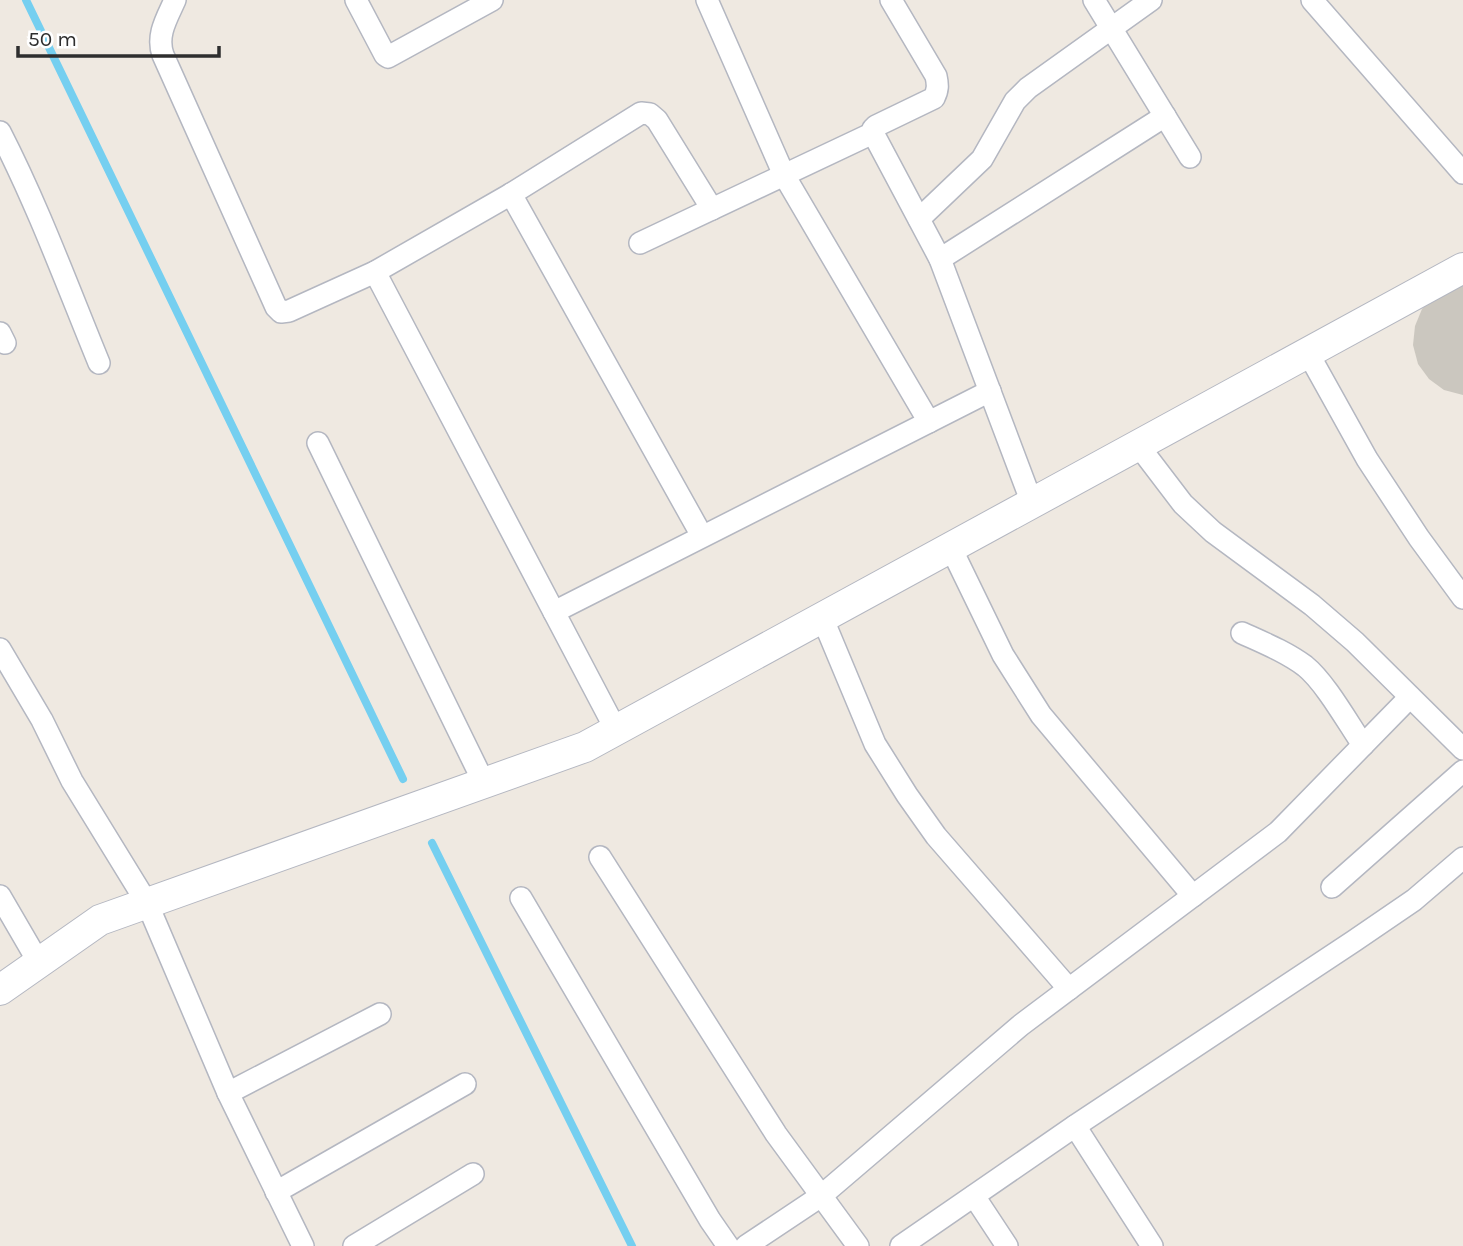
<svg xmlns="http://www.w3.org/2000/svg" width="1463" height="1246" viewBox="0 0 1463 1246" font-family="Karla,sans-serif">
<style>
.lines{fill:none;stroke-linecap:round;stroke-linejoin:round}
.stream{stroke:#75cff0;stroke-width:8}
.building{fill:#cbc7bf}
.street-casing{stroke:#b4b7c1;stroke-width:24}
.secondary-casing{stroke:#b4b7c1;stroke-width:32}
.street{stroke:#fff;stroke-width:21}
.secondary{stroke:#fff;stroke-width:30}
</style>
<rect width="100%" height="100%" fill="#efe9e1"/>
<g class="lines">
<g class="stream">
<path d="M26 0 403 779"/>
<path d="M432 843 632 1246"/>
</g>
</g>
<path class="building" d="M1463 285V395L1444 390 1429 379 1418 364 1413 345 1415 326 1422 309 1434 296 1449 288Z"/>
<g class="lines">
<defs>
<g id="street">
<path d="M175 0C167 18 156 35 163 55L276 307 281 312 289 311 375 272 511 194 641 113 650 114 657 120 712 209"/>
<path d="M356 0 385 55 388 57 492 0"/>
<path d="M707 0 784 175 929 422"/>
<path d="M891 0 936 76C938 85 938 90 934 98L876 126 873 129V133L940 259 1032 503"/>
<path d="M1094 0 1190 157"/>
<path d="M1312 0 1463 173"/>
<path d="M0 132C38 206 67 285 99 363"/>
<path d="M511 194 702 536"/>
<path d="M919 219 982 159 1015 101 1028 88 1151 0"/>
<path d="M640 243 873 133"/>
<path d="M940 259 1165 116"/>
<path d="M375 272 616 730"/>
<path d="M0 333 5 343"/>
<path d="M1308 353 1367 459 1419 538 1463 598"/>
<path d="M318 443 484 783"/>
<path d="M1138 445 1183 504 1213 532 1312 605 1355 642 1463 749"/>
<path d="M951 548 1003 655 1041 715 1193 896"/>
<path d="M554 612 990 391"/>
<path d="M822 617 875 744 907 795 936 836 1069 989"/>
<path d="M1242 633C1264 643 1286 652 1305 666 1325 682 1348 723 1363 745"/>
<path d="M0 649 42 720 72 781 147 903 228 1093 303 1246"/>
<path d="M600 857 776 1134 858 1246"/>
<path d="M1332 887 1463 771"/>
<path d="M0 896 39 963"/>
<path d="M521 898 710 1220 728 1246"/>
<path d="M228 1093 380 1014"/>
<path d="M1075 1126 1152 1246"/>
<path d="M276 1192 465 1084"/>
<path d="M974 1196 1007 1246"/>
<path d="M354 1246 473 1174"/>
<path d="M746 1246 821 1196 1021 1025 1278 832 1410 697"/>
<path d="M901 1246 1075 1126 1354 941 1414 900 1463 858"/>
</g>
<path id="secondary" d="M0 990 100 920 585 747 1463 268"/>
</defs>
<use href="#street" class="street-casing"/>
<use href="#secondary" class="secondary-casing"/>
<use href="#street" class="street"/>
<use href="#secondary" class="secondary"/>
</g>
<path d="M18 46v10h201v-10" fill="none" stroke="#2e2e2e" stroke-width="3.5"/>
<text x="28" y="46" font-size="21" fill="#2e2e2e" stroke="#ffffff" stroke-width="5" paint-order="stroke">50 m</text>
</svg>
